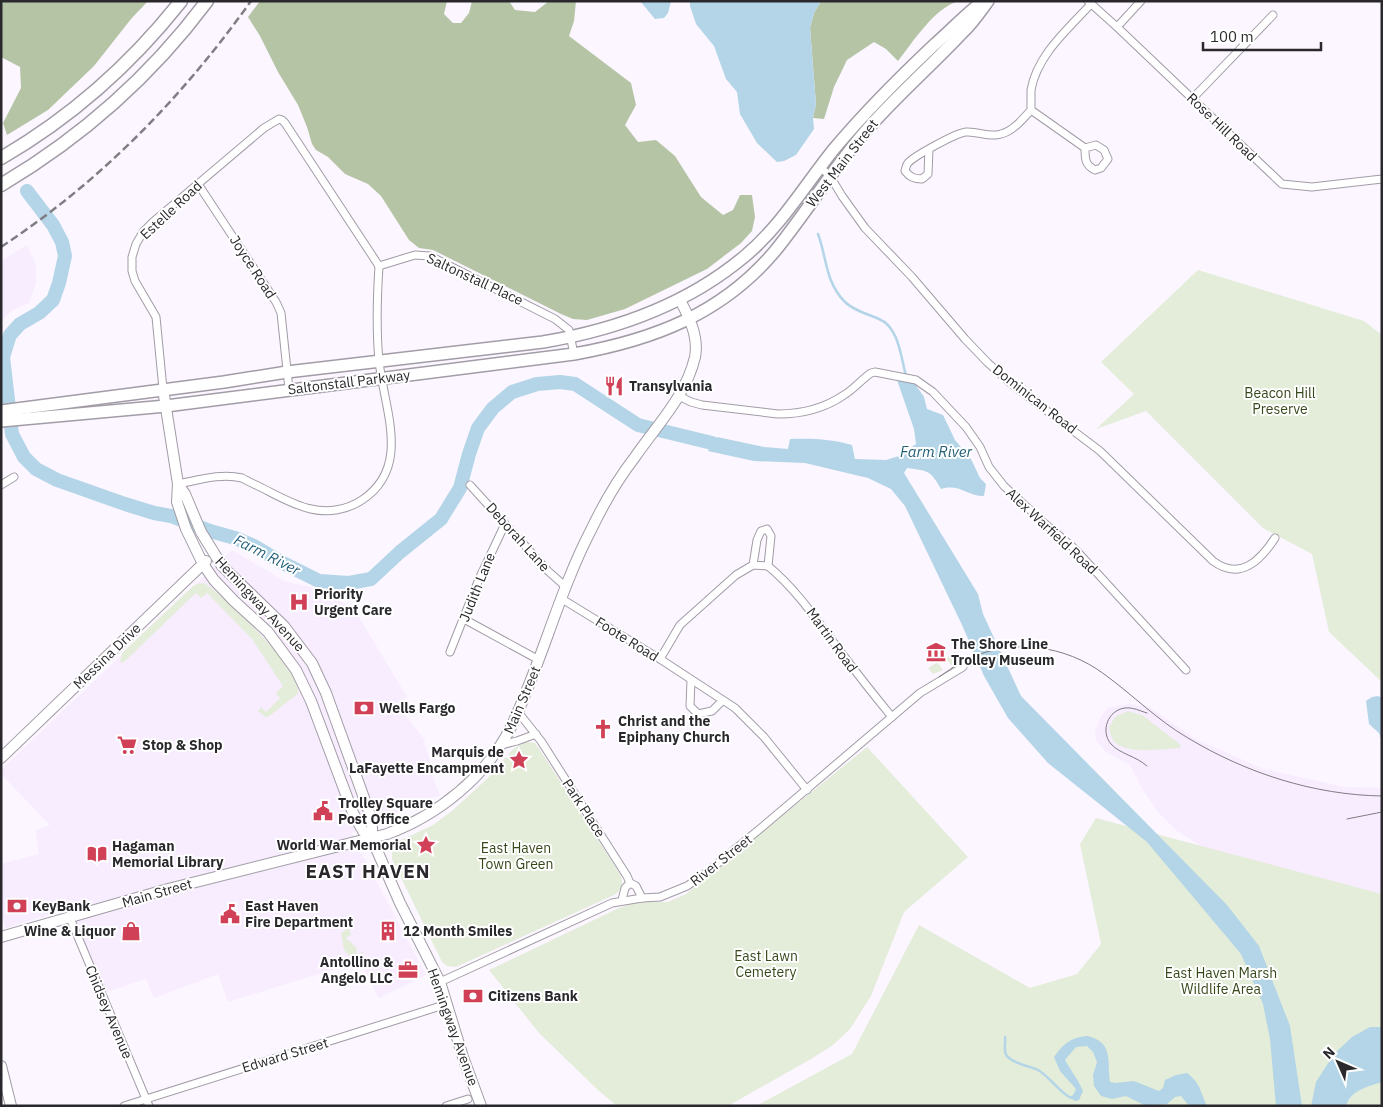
<svg xmlns="http://www.w3.org/2000/svg" width="1383" height="1107" viewBox="0 0 1383 1107" font-family="'IBM Plex Sans',sans-serif">
<style>
.built{fill:#f8ecff}
.green{fill:#e4edd9}
.forest{fill:#b6c4a6}
.water{fill:#b3d5e7}
.lines{fill:none;stroke-linecap:round;stroke-linejoin:round}
.stream{stroke:#b3d5e7;stroke-width:2.5}
.river{stroke:#b3d5e7;stroke-width:14}
.minor-casing{stroke:#a29ca6;stroke-width:9}
.secondary-casing{stroke:#a29ca6;stroke-width:12}
.primary-casing{stroke:#a29ca6;stroke-width:14}
.motorway-casing{stroke:#a29ca6;stroke-width:15}
.minor{stroke:#fff;stroke-width:7}
.secondary{stroke:#fff;stroke-width:10}
.primary{stroke:#fff;stroke-width:11}
.motorway{stroke:#fff;stroke-width:12}
.tram{stroke:#807d83;stroke-width:1}
.rail{stroke:#807d83;stroke-width:2.5;stroke-dasharray:8 4;stroke-linecap:butt}
.labels{text-anchor:middle;stroke-width:4;stroke-linejoin:round;paint-order:stroke}
.street-label{font-size:14px;fill:#2a282c;stroke:#fff}
.poi-label{font-size:14px;font-weight:bold;fill:#2a282c;stroke:#fff;text-anchor:start}
.park-label{font-size:14px;fill:#37491b;stroke:#fff}
.water-label{font-size:15px;font-style:italic;fill:#245f78;stroke:#fff}
.district-label{font-size:19px;font-weight:bold;letter-spacing:1px;fill:#2a282c;stroke:#fff}
</style>
<rect width="100%" height="100%" fill="#fbf6ff"/>
<g class="built">
<path d="M27 245 36 265V283L29 303 12 310 1 321V261Z"/>
<path d="M232 550 286 582 319 589 354 609 407 697 400 701 403 713 425 740 424 743 430 760 428 766 440 795 351 833 426 975 379 998 360 961 228 1002 218 974 154 998 146 979 106 992 70 908 6 928 1 913V864L39 854 36 830 50 825 1 774V770Z"/>
<path d="M1130 704 1150 708 1196 739 1263 769 1345 787 1382 788V894L1303 875 1201 846 1177 831 1158 812 1143 790 1130 765 1106 752 1096 740 1095 730 1102 715 1108 708Z"/>
</g>
<g class="green">
<path d="M1198 270 1364 321 1382 335V682L1329 632 1312 554 1263 528 1146 411 1096 429 1134 394 1101 362Z"/>
<path d="M204 583 213 589C233 609 300 665 298 693L295 696 268 717H265L258 711 261 707 266 712 280 698 276 693 283 686 252 639 207 593 201 598 196 593 123 663 120 662 122 653 192 587 196 584Z"/>
<path d="M955 652 960 659 951 665 946 658Z"/>
<path d="M936 663H938L943 670 933 674 928 668Z"/>
<path d="M1128 711 1142 715 1181 745 1180 748C1163 749 1131 754 1117 744 1111 740 1110 733 1109 727L1116 716Z"/>
<path d="M524 742 535 743 538 747 620 874C624 882 622 890 614 895L456 967 447 966 442 962 392 859V848L397 842 433 825 453 810 489 777 512 750Z"/>
<path d="M867 747 968 857 904 912 871 996 850 1029 833 1045 811 1059 728 1106H617L599 1091 539 1033 489 970 619 908 639 901 668 902 686 894Z"/>
<path d="M1096 818 1382 894V1106H756L852 1054 919 925 1030 988 1077 974 1101 944 1080 844Z"/>
<path d="M349 928 351 935 346 938 356 947 357 954 363 952V953L350 956 344 950 341 933Z"/>
</g>
<g class="forest">
<path d="M1 1H148L131 19 94 66 48 110 7 135 3 123 21 88 20 67 1 57Z"/>
<path d="M260 1H447L444 14 453 23H461L469 13 472 1H509L515 10 535 12 549 1H576L574 21 569 36 631 83 636 105 625 125 638 142 656 140 675 156 701 197 723 215 733 210 740 195H752L755 217 752 231 741 243 707 269 625 309 587 320 573 319 561 314 433 250 419 248 409 240 381 196 368 184 345 174 328 157 316 150 312 144 307 127 298 105 278 72 260 36 248 17Z"/>
<path d="M821 1H959C935 7 913 42 898 61L886 49 874 42 847 60 834 87 824 119 813 118 816 104 810 28 814 13Z"/>
</g>
<g class="water">
<path d="M640 1H671L668 13 664 18 655 19Z"/>
<path d="M690 1H821L814 13 810 28 816 104 813 118 814 129 796 155 784 161 777 162 757 143 740 114 737 92 726 79 714 46 696 24 690 6Z"/>
<path d="M897 380 913 381 924 397 927 409 943 415 955 440 971 459 980 478 986 484 984 496C966 496 960 483 941 489 930 470 929 471 907 468L904 473 978 594 983 614 1021 696 1227 905 1259 946 1290 1026 1302 1106H1276L1270 1039 1263 1004 1241 954 1147 842 1048 763 1008 718 984 676 962 625 905 506 891 489 868 478 805 463 754 461 708 451 717 437 764 447 788 449 790 439C811 438 832 439 852 445L855 459 886 460 899 456 916 444 914 429Z"/>
<path d="M1378 696 1382 698V742L1379 733 1369 724 1366 701 1372 697Z"/>
<path d="M1370 1027H1382V1082C1367 1087 1351 1090 1346 1106H1311L1316 1082 1334 1054 1352 1037Z"/>
<path d="M1087 1036C1114 1042 1107 1061 1110 1082L1116 1083 1134 1081 1159 1091 1163 1088 1165 1080 1176 1075 1187 1073C1201 1084 1200 1091 1207 1106H1189L1181 1096 1175 1097 1167 1104 1146 1106 1126 1096 1112 1099 1101 1096 1094 1086 1093 1075 1097 1062 1093 1052 1087 1046 1076 1047 1065 1060C1071 1071 1078 1079 1083 1091L1079 1100 1075 1101 1069 1097 1073 1095 1076 1089 1060 1071 1054 1057C1063 1044 1071 1037 1087 1036Z"/>
</g>
<g class="lines">
<g class="stream">
<path d="M818 234C827 258 825 282 845 302 854 311 868 314 879 319 899 327 901 358 906 376"/>
<path d="M1005 1037C1006 1043 1003 1052 1007 1056 1013 1064 1030 1066 1038 1070 1050 1077 1059 1092 1071 1098"/>
</g>
<path class="river" d="M27 191 53 225 62 242 65 256 59 283 53 300 39 313 20 324 10 335 3 357 12 434 24 457 36 469 57 480 125 504 154 513 171 516 210 531 235 538 254 546 281 562 319 581 349 583 371 579 400 552 441 519 460 488 469 454 478 428 493 408 512 392 537 384 560 382 575 384 638 425 712 443"/>
<defs>
<g id="minor">
<path d="M1088 1 1117 27 1282 184 1312 187 1382 179"/>
<path d="M1117 27 1141 1"/>
<path d="M1192 99 1273 15"/>
<path d="M1085 148C1085 159 1085 165 1095 170L1101 168 1108 159 1104 150 1096 145 1085 148 1031 110C1031 103 1031 96 1031 90 1037 55 1068 29 1091 4"/>
<path d="M929 149 928 174 922 179C914 179 910 177 905 171 906 168 906 165 908 163 914 156 956 133 966 132 978 131 989 138 1001 134 1013 131 1023 119 1031 110"/>
<path d="M820 167 830 176 842 196 865 228 912 277 965 339 988 363 1009 382 1100 451 1213 561C1240 581 1260 561 1275 538"/>
<path d="M198 184 276 302 281 313 289 389"/>
<path d="M379 266 415 255 430 256 555 319 569 330 574 354"/>
<path d="M163 389 156 317 135 281 132 271V257L136 244 143 232 153 222 264 128 279 119 282 120 285 123 379 266"/>
<path d="M679 396 691 402 702 405 778 414C801 414 825 408 844 395 854 389 862 379 871 373L875 372 916 380 933 392 966 427 980 447 989 467 1004 486 1044 523 1075 549 1186 670"/>
<path d="M178 484C199 480 221 473 242 478 246 480 251 483 256 485 273 493 292 505 311 509 328 513 347 510 362 500 412 467 384 409 379 361 376 329 377 297 379 266"/>
<path d="M1 485 14 477"/>
<path d="M470 485 548 571 566 587"/>
<path d="M768 566C796 589 816 619 837 647 855 671 873 694 892 717"/>
<path d="M562 599 660 659 735 708 764 737 807 790"/>
<path d="M464 619 539 660"/>
<path d="M450 652 479 579 505 524"/>
<path d="M660 659 680 625 736 575 753 565 768 566 771 536 767 529 761 531 757 540 753 565"/>
<path d="M691 680 690 706 698 714 712 711 722 701"/>
<path d="M518 712 541 741 627 876 630 883 625 888 622 900"/>
<path d="M501 745 517 741 536 734"/>
<path d="M630 883 636 886 642 898"/>
<path d="M70 918 149 1106"/>
<path d="M440 982 612 903 642 898 660 897 687 886 707 872 761 828 920 693 963 667"/>
<path d="M124 1106 447 1004"/>
<path d="M446 1106 468 1099"/>
</g>
<g id="secondary">
<path d="M163 389 178 484 177 502 186 529 203 564 214 580 234 601 268 632 296 670 311 701 353 813 363 831 372 839 400 903 440 982 463 1057 481 1106"/>
<path d="M178 484 185 494 201 532 222 566 284 626 312 663 326 693 368 809 372 823V839"/>
<path d="M1 758 206 561"/>
<path d="M1 937 168 889 387 834C438 815 486 777 511 727 542 662 559 591 592 528 604 503 618 479 635 457 657 425 686 396 695 357 699 337 689 317 680 300"/>
<path d="M1 1066 11 1106"/>
</g>
<g id="primary">
<path d="M1 411 224 382 287 372 543 342C615 330 688 304 745 256 781 226 805 185 834 149 865 112 899 78 934 45 950 31 965 15 982 2"/>
<path d="M1 421 166 406 574 354C653 340 722 314 775 251 806 213 832 170 864 133 894 98 930 67 962 33 972 24 980 12 988 1"/>
</g>
<g id="motorway">
<path d="M1 158C70 118 132 63 181 1"/>
<path d="M1 185C82 137 151 76 207 1"/>
</g>
</defs>
<use href="#minor" class="minor-casing"/>
<use href="#secondary" class="secondary-casing"/>
<use href="#primary" class="primary-casing"/>
<use href="#motorway" class="motorway-casing"/>
<use href="#minor" class="minor"/>
<use href="#secondary" class="secondary"/>
<use href="#primary" class="primary"/>
<use href="#motorway" class="motorway"/>
<g class="tram">
<path d="M939 677C948 671 958 663 968 659 1012 638 1065 645 1104 674 1133 695 1157 720 1188 738 1246 773 1314 795 1382 796"/>
<path d="M1147 766C1136 756 1120 754 1111 744 1100 731 1108 710 1125 708 1133 707 1140 711 1147 713"/>
<path d="M1347 819 1382 812"/>
</g>
<path class="rail" d="M1 247C101 181 181 99 251 1"/>
</g>
<defs>
<symbol id="restaurant-bare" viewBox="-9 -9 18 18"><path d="M-5-6h1v4h1v-4h1v4h1v-4h1v5L-1.5 .5V6h-2V.5L-5-1ZM5-6V6H3V1.5H1.5Q1.5-4 5-6Z" fill="#d04056" stroke="#fff" stroke-width="2.5" paint-order="stroke"/></symbol>
<symbol id="hospital-bare" viewBox="-9 -9 18 18"><path d="M-5-5h3v3.5h4V-5h3V5h-3V1.5h-4V5h-3Z" fill="#d04056" stroke="#fff" stroke-width="2.5" paint-order="stroke"/></symbol>
<symbol id="museum-bare" viewBox="-9 -9 18 18"><path d="M0-6L6-3V-2H-6V-3ZM-5-1h2V3h-2ZM-1-1h2V3h-2ZM3-1h2V3H3ZM-6 4H6V6H-6Z" fill="#d04056" stroke="#fff" stroke-width="2.5" paint-order="stroke"/></symbol>
<symbol id="bank-bare" viewBox="-9 -9 18 18"><path d="M-6-4H6V4H-6ZM0-2.3a2.3 2.3 0 1 0 0 4.6a2.3 2.3 0 1 0 0-4.6Z" fill="#d04056" stroke="#fff" stroke-width="2.5" paint-order="stroke"/></symbol>
<symbol id="church-bare" viewBox="-9 -9 18 18"><path d="M-1.2-6h2.4v3.5h3.3v2.4h-3.3V6h-2.4V-.1h-3.3v-2.4h3.3Z" fill="#d04056" stroke="#fff" stroke-width="2.5" paint-order="stroke"/></symbol>
<symbol id="supermarket-bare" viewBox="-9 -9 18 18"><path d="M-6-5.5h2.5l.6 2H6L4.5 2H-2.5L-4.4-4H-6ZM-1.5 3.2a1.3 1.3 0 1 0 .1 0ZM3 3.2a1.3 1.3 0 1 0 .1 0Z" fill="#d04056" stroke="#fff" stroke-width="2.5" paint-order="stroke"/></symbol>
<symbol id="sight-bare" viewBox="-9 -9 18 18"><path d="M0-6L1.8-2.2L6-1.7L2.9 1.2L3.7 5.4L0 3.3L-3.7 5.4L-2.9 1.2L-6-1.7L-1.8-2.2Z" fill="#d04056" stroke="#fff" stroke-width="2.5" paint-order="stroke"/></symbol>
<symbol id="civic-bare" viewBox="-9 -9 18 18"><path d="M-.6-6.5H3V-4.5H.6V-3L4-1V1h2V6H-6V1h2V-1L-.6-3ZM-1.2 2.5V6h2.4V2.5Z" fill="#d04056" stroke="#fff" stroke-width="2.5" paint-order="stroke"/></symbol>
<symbol id="library-bare" viewBox="-9 -9 18 18"><path d="M-6-4Q-3-5.5-.7-3.5V5Q-3 3-6 4ZM6-4Q3-5.5 .7-3.5V5Q3 3 6 4Z" fill="#d04056" stroke="#fff" stroke-width="2.5" paint-order="stroke"/></symbol>
<symbol id="shop-bare" viewBox="-9 -9 18 18"><path d="M-5-2.5h2.3a2.7 3.5 0 0 1 5.4 0H5L5.5 6h-11ZM-1.5-2.5h3a1.5 2.3 0 0 0-3 0Z" fill="#d04056" stroke="#fff" stroke-width="2.5" paint-order="stroke"/></symbol>
<symbol id="building-bare" viewBox="-9 -9 18 18"><path d="M-4-6H4V6H1V3H-1V6H-4ZM-2.5-4.3h1.7v1.8h-1.7ZM.8-4.3h1.7v1.8H.8ZM-2.5-1h1.7V.8h-1.7ZM.8-1h1.7V.8H.8Z" fill="#d04056" stroke="#fff" stroke-width="2.5" paint-order="stroke"/></symbol>
<symbol id="office-bare" viewBox="-9 -9 18 18"><path d="M-6-3h4V-5.5h4V-3h4V5H-6ZM-1-4.5V-3h2v-1.5ZM-6 0V1H6V0Z" fill="#d04056" stroke="#fff" stroke-width="2.5" paint-order="stroke"/></symbol>
</defs>
<g fill-rule="evenodd">
<use href="#restaurant-bare" x="600" y="372" width="28" height="28"/>
<use href="#hospital-bare" x="285" y="588" width="28" height="28"/>
<use href="#museum-bare" x="922" y="638" width="28" height="28"/>
<use href="#bank-bare" x="350" y="694" width="28" height="28"/>
<use href="#church-bare" x="589" y="715" width="28" height="28"/>
<use href="#supermarket-bare" x="113" y="731" width="28" height="28"/>
<use href="#sight-bare" x="505" y="746" width="28" height="28"/>
<use href="#civic-bare" x="309" y="797" width="28" height="28"/>
<use href="#sight-bare" x="412" y="831" width="28" height="28"/>
<use href="#library-bare" x="83" y="840" width="28" height="28"/>
<use href="#bank-bare" x="3" y="892" width="28" height="28"/>
<use href="#civic-bare" x="216" y="900" width="28" height="28"/>
<use href="#shop-bare" x="117" y="917" width="28" height="28"/>
<use href="#building-bare" x="374" y="917" width="28" height="28"/>
<use href="#office-bare" x="394" y="956" width="28" height="28"/>
<use href="#bank-bare" x="459" y="982" width="28" height="28"/>
</g>
<g class="labels">
<g class="street-label">
<text transform="translate(1222 127) rotate(44)" y="5">Rose Hill Road</text>
<text transform="translate(842 163) rotate(-52)" y="5">West Main Street</text>
<text transform="translate(171 210) rotate(-43)" y="5">Estelle Road</text>
<text transform="translate(253 267) rotate(57)" y="5">Joyce Road</text>
<text transform="translate(475 279) rotate(25)" y="5">Saltonstall Place</text>
<text transform="translate(349 382) rotate(-7)" y="5">Saltonstall Parkway</text>
<text transform="translate(1035 399) rotate(38)" y="5">Dominican Road</text>
<text transform="translate(1052 531) rotate(43)" y="5">Alex Warfield Road</text>
<text transform="translate(518 537) rotate(48)" y="5">Deborah Lane</text>
<text transform="translate(477 587) rotate(-68)" y="5">Judith Lane</text>
<text transform="translate(260 604) rotate(47)" y="5">Hemingway Avenue</text>
<text transform="translate(627 639) rotate(32)" y="5">Foote Road</text>
<text transform="translate(832 640) rotate(54)" y="5">Martin Road</text>
<text transform="translate(107 656) rotate(-44)" y="5">Messina Drive</text>
<text transform="translate(522 700) rotate(-67)" y="5">Main Street</text>
<text transform="translate(584 808) rotate(57)" y="5">Park Place</text>
<text transform="translate(721 860) rotate(-38)" y="5">River Street</text>
<text transform="translate(157 893) rotate(-16)" y="5">Main Street</text>
<text transform="translate(109 1012) rotate(67)" y="5">Chidsey Avenue</text>
<text transform="translate(453 1027) rotate(70)" y="5">Hemingway Avenue</text>
<text transform="translate(285 1055) rotate(-17)" y="5">Edward Street</text>
</g>
<g class="poi-label">
<text x="629" y="391">Transylvania</text>
<text x="314" y="599">Priority<tspan x="314" dy="16">Urgent Care</tspan></text>
<text x="951" y="649">The Shore Line<tspan x="951" dy="16">Trolley Museum</tspan></text>
<text x="379" y="713">Wells Fargo</text>
<text x="618" y="726">Christ and the<tspan x="618" dy="16">Epiphany Church</tspan></text>
<text x="142" y="750">Stop &amp; Shop</text>
<text x="504" y="757" text-anchor="end">Marquis de<tspan x="504" dy="16">LaFayette Encampment</tspan></text>
<text x="338" y="808">Trolley Square<tspan x="338" dy="16">Post Office</tspan></text>
<text x="411" y="850" text-anchor="end">World War Memorial</text>
<text x="112" y="851">Hagaman<tspan x="112" dy="16">Memorial Library</tspan></text>
<text x="32" y="911">KeyBank</text>
<text x="245" y="911">East Haven<tspan x="245" dy="16">Fire Department</tspan></text>
<text x="116" y="936" text-anchor="end">Wine &amp; Liquor</text>
<text x="403" y="936">12 Month Smiles</text>
<text x="393" y="967" text-anchor="end">Antollino &amp;<tspan x="393" dy="16">Angelo LLC</tspan></text>
<text x="488" y="1001">Citizens Bank</text>
</g>
<g class="park-label">
<text x="1280" y="398">Beacon Hill<tspan x="1280" dy="16">Preserve</tspan></text>
<text x="516" y="853">East Haven<tspan x="516" dy="16">Town Green</tspan></text>
<text x="766" y="961">East Lawn<tspan x="766" dy="16">Cemetery</tspan></text>
<text x="1221" y="978">East Haven Marsh<tspan x="1221" dy="16">Wildlife Area</tspan></text>
</g>
<g class="water-label">
<text x="936" y="457">Farm River</text>
<text transform="translate(267 555) rotate(27)" y="5">Farm River</text>
</g>
<g class="district-label">
<text x="368" y="878">EAST HAVEN</text>
</g>
</g>
<rect width="1383" height="1107" fill="none" stroke="#2a282c" stroke-width="5"/>
<g transform="translate(1338 1062) rotate(315)" stroke="#ffffff" stroke-width="4" paint-order="stroke">
<path d="M0-4L9 19L0 12L-9 19Z" fill="#2a282c"/>
<text y="-8" font-size="14" font-weight="bold" text-anchor="middle" fill="#2a282c">N</text>
</g>
<path d="M1203 42v8h118v-8" fill="none" stroke="#2a282c" stroke-width="2.5"/>
<text x="1210" y="42" font-size="15" fill="#2a282c" stroke="#ffffff" stroke-width="4" paint-order="stroke">100 m</text>
</svg>
